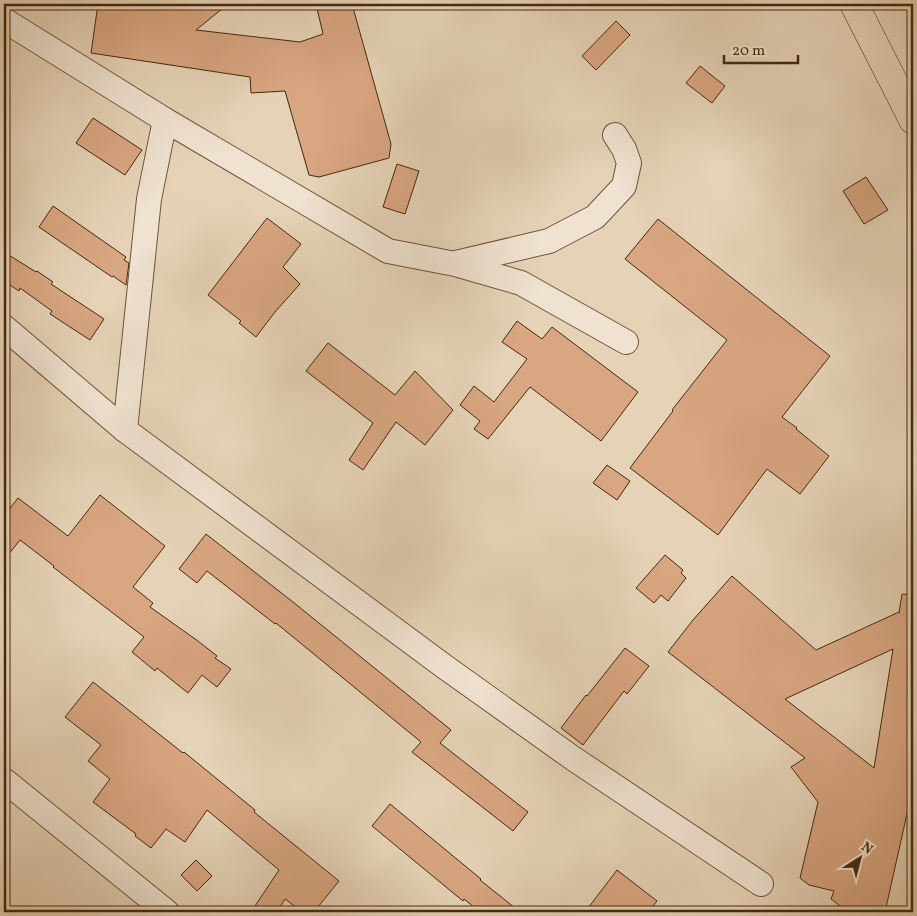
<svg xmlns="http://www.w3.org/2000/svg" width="917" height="916" viewBox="0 0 917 916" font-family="Vollkorn,serif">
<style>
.building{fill:#d8a681;stroke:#45290e;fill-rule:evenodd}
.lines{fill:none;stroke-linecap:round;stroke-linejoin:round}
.minor-casing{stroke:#6d5438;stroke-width:26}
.major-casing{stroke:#45290e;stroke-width:29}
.minor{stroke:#efe2d0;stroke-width:24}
.major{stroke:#e6d3b7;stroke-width:28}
</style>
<rect width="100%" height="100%" fill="#e6d3b7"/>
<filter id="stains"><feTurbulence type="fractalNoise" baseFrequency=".004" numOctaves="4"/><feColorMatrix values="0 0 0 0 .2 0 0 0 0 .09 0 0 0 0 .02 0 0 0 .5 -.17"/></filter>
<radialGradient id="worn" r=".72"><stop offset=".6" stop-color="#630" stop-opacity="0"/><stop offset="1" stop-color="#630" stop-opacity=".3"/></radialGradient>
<g class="building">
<path d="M98 4H228L196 30 300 42 323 34 316 4H352L391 144 389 158 319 177 309 175 285 91 251 93 250 77 91 53Z"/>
<path d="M616 21 630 35 596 70 582 56Z"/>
<path d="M700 66 725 86 712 103 686 83Z"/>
<path d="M93 118 142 150 125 175 76 143Z"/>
<path d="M397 164 419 171 405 214 383 207Z"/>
<path d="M866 177 888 210 864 224 843 191Z"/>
<path d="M53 206 126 257 124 260 129 263 126 285 113 276 112 277 39 227Z"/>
<path d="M267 218 301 244 283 267 300 284 275 312 256 337 239 323 241 321 208 295Z"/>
<path d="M658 219 830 356 782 417 797 428 796 429 829 456 800 494 767 469 718 535 630 468 673 411 672 410 727 340 625 259Z"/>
<path d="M4 252 36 272 37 271 53 282 51 284 104 319 90 340 50 314 52 311 20 288 19 291 4 281Z"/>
<path d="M517 321 542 339 552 327 638 392 601 441 530 387 488 439 474 429 480 421 460 405 474 386 494 402 527 359 502 342Z"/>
<path d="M328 343 395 395 415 371 453 410 425 445 396 422 363 470 349 460 373 423 306 371Z"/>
<path d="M607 465 630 481 617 500 593 483Z"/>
<path d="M100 495 165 546 133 587 153 603 150 607 198 641 217 656 215 658 231 669 217 687 202 675 188 693 157 668 155 671 132 652 144 637 53 567 54 566 20 540 4 560V516L18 498 68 536Z"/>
<path d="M206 534 293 602 451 730 440 743 528 812 513 831 412 752 421 742 276 623 275 624 207 571 197 583 179 569Z"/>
<path d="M665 555 683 570 681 573 686 578 668 601 661 595 654 603 636 588Z"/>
<path d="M732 576 816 650 899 612V613L902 594 913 595V787L885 912H848L831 899 834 891 809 885 800 878 818 802 791 767 805 758 668 652 693 620ZM893 649 874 768 785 699Z"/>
<path d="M625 648 649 666 627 694 624 691 583 745 561 728 586 695 587 696Z"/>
<path d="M93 682 183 753 184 752 255 810 254 812 339 881 314 912H302L285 899 277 912H251L279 870 207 810 185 842 166 829 151 848 135 836 136 834 93 802 110 779 88 761 101 745 65 717Z"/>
<path d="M390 804 481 879 480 880 520 912H480L464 899 463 901 372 826Z"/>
<path d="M196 860 212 876 197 891 181 875Z"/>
<path d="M617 870 657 901 648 912H585Z"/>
</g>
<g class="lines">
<defs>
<g id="minor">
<path d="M4 20 165 120 388 251 455 264 521 283 626 342"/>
<path d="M456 263 549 241 595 217 624 186 629 163 624 149 615 135"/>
<path d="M4 327 125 430 445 667 574 759 761 884"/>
<path d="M125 430 149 199 165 120"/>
<path d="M4 780 167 912"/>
</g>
<path id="major" d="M854 4 913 120"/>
</defs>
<use href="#minor" class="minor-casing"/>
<use href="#major" class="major-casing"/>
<use href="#minor" class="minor"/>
<use href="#major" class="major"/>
</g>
<rect width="917" height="916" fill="none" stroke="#e6d3b7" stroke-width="20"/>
<rect x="5" y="5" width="907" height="906" fill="none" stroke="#45290e" stroke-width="2.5"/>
<rect x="10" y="10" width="897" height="896" fill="none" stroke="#45290e"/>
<g transform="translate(860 858) rotate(36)" stroke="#efe2d0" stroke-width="4" paint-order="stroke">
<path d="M0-4L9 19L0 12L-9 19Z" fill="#45290e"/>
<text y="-8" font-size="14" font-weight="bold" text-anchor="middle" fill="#45290e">N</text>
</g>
<path d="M724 55v8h74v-8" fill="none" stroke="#45290e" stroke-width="2.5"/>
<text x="732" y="55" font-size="15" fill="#45290e" stroke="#efe2d0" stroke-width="4" paint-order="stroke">20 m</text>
<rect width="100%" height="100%" filter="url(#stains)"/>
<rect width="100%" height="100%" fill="url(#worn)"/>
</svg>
